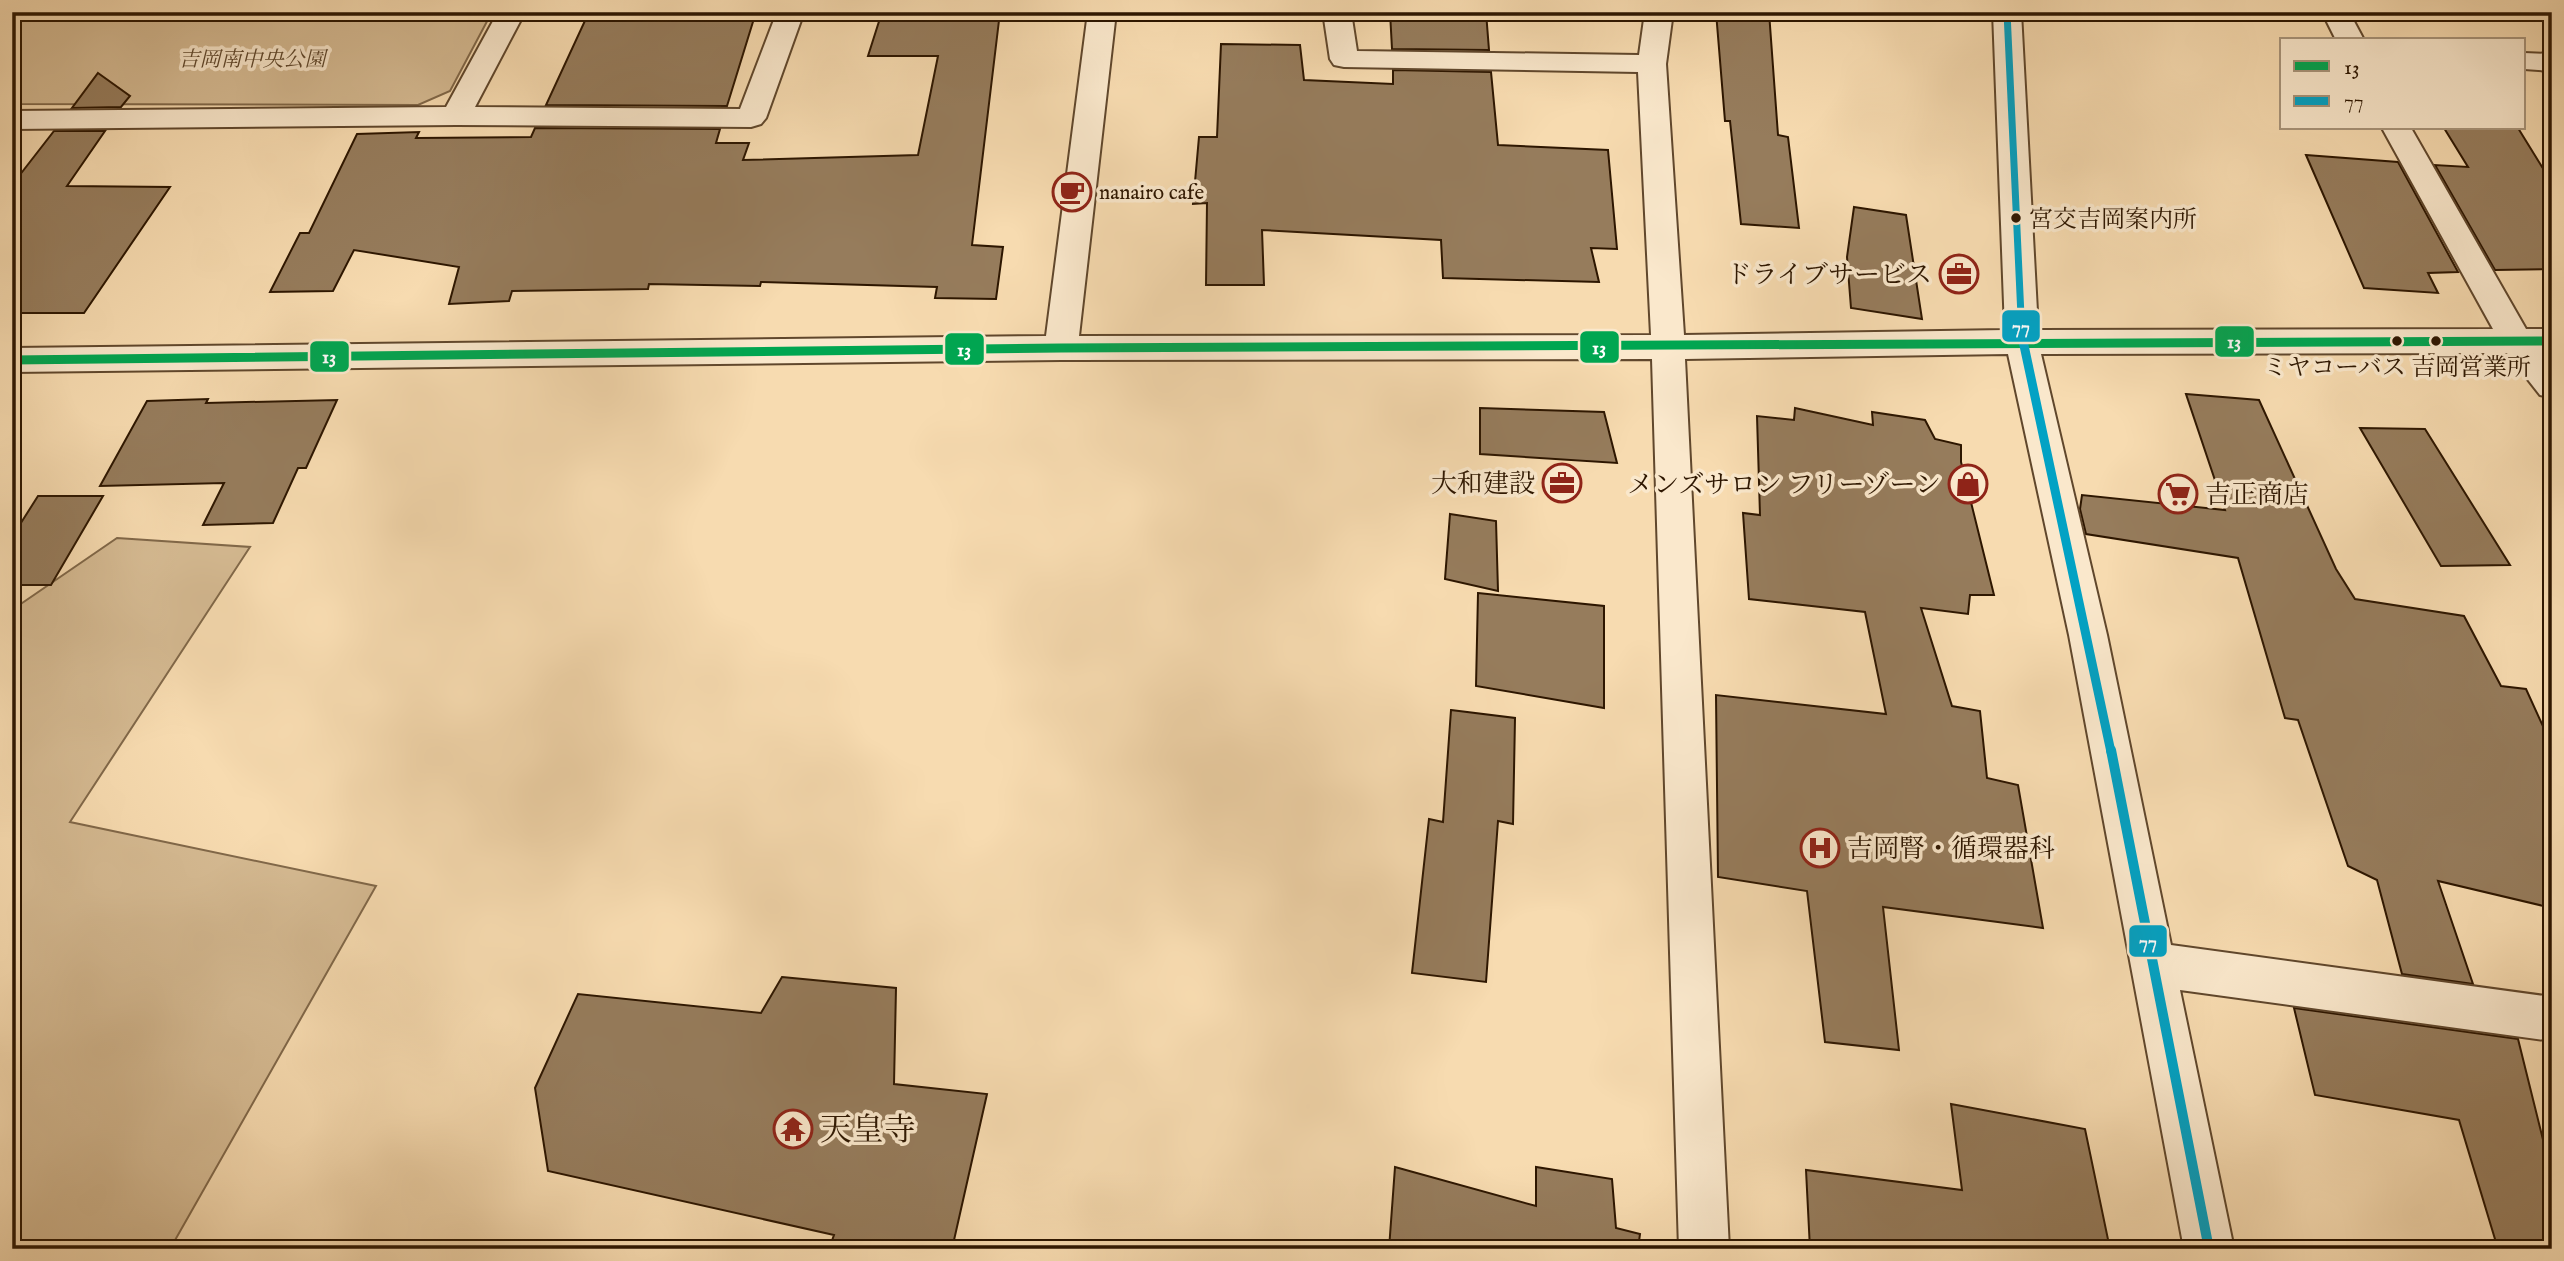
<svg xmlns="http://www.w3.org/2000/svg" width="2564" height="1261" viewBox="0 0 2564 1261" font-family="'IM FELL English','Noto Serif JP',serif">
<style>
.green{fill:#d5ba92;stroke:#816849;stroke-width:2}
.building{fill:#967c5c;stroke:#2d1600;stroke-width:2}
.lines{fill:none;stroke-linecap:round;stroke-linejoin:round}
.minor-casing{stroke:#60472c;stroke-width:4}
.minor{fill:#fae8cc;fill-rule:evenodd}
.bus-1-casing{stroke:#fae8cc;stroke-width:14}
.bus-2-far2-casing{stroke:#fae8cc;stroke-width:11}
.bus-2-far1-casing{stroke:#fae8cc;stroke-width:14}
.bus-2-casing{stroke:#fae8cc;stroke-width:16}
.bus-1{stroke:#00a651;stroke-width:9}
.bus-2-far2{stroke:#02a2c4;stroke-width:7}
.bus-2-far1{stroke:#02a2c4;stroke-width:9}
.bus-2{stroke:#02a2c4;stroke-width:10}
.bus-dot{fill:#2d1600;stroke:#fae8cc;stroke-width:2.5}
.labels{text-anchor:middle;stroke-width:7;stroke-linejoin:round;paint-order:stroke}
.far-park-label{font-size:21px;font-style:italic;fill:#5f472c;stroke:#fae8cc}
.far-poi-label{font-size:21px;fill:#2d1600;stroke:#fae8cc;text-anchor:start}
.bus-label{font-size:24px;fill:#2d1600;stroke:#fae8cc;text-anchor:start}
.poi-label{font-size:26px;fill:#2d1600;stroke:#fae8cc;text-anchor:end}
.near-poi-label{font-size:32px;fill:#2d1600;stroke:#fae8cc;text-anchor:start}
.line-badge{stroke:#fae8cc;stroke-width:2.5}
.badge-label{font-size:19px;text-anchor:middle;font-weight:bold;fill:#fff}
</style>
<rect width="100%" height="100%" fill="#f7dbb0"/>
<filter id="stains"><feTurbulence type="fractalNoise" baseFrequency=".00286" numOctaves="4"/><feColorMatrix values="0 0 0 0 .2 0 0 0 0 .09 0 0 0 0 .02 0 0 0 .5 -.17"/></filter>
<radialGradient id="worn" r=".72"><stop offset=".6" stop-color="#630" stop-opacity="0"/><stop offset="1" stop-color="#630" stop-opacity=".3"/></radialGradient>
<g class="green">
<path d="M12 12H492L450 91 418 105 12 104Z"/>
<path d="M117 538 250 547 70 822 376 886 170 1249H12V610Z"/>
</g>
<g class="building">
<path d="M589 12H756L727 106 546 105Z"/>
<path d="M882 12H1000L972 245 1003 247 996 299 935 298 937 287 761 282 760 286 649 284 648 289 512 291 509 301 449 304 459 267 354 250 333 291 270 292 300 233H309L357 134 419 132 416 138 531 137 535 128 720 129 716 143H749L743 160 918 155 938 56H868Z"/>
<path d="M1390 12H1486L1489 50 1392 49Z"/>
<path d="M1716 12H1769L1778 135 1788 137 1799 228 1741 224 1730 121H1725Z"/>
<path d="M1221 44 1300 45 1304 80 1393 84V70L1491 72 1498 145 1608 150 1617 249 1591 248 1599 282 1443 278 1441 240 1262 230 1264 285H1206L1207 203 1193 204 1199 137H1217Z"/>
<path d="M98 73 130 96 121 107 72 108Z"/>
<path d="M2444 128H2518L2552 183V269L2495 270 2435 165 2468 167Z"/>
<path d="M54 131H105L67 186 170 187 84 313H12V185Z"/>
<path d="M2306 155 2398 162 2458 272 2428 273 2438 293 2364 288Z"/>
<path d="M1854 207 1906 215 1922 319 1851 308 1847 257Z"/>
<path d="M2186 394 2259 400 2336 569 2355 599 2464 616 2501 686 2526 689 2552 746V908L2438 881 2473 984 2402 974 2377 880 2348 866 2298 720 2285 718 2238 558 2086 534 2080 509 2082 495 2225 510Z"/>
<path d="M208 399 206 403 337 400 306 468H298L273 523 203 525 224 483 100 486 147 401Z"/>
<path d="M1480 408 1604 412 1617 463 1480 454Z"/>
<path d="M1795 408 1873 425 1872 412 1925 420 1935 439 1961 445V462L1994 595H1970L1968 614 1921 608 1952 706 1980 711 1987 778 2018 785 2043 928 1883 907 1899 1050 1825 1042 1807 891 1718 877 1716 695 1886 714 1865 612 1749 599 1743 513 1760 515 1757 416 1794 420Z"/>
<path d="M2360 428 2425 429 2510 565 2441 566Z"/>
<path d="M38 496H103L51 585H12V537Z"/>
<path d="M1450 514 1496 521 1498 591 1445 579Z"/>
<path d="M1478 593 1604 606V708L1476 686Z"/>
<path d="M1451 710 1515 718 1513 824 1498 821 1486 982 1412 973 1429 819 1443 822Z"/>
<path d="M782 977 896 988 894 1084 987 1094 952 1249H829L834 1235 548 1171 535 1088 578 994 761 1013Z"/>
<path d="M2294 1008 2518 1039 2552 1176V1249H2498L2459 1120 2315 1095Z"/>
<path d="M1951 1104 2085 1129 2110 1249H1810L1806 1170 1962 1190Z"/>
<path d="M1395 1167 1536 1206V1167L1612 1179 1616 1228 1640 1234 1638 1249H1389Z"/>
</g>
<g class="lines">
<defs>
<g id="minor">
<path d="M498 12H525L475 107 740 109 777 12H804L766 118 761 124 751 127 456 125 12 129V111L446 107Z"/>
<path d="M1088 12H1116L1079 336 1651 335 1638 72 1344 67 1334 65 1330 59 1323 12H1351L1357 51 1639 55 1645 12H1673L1666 64 1684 335 2005 330 1993 12H2021L2038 330 2493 329 2382 128H2411L2526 329H2552V353H2544L2552 362V398L2540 395 2507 353 2041 354 2107 635 2171 945 2552 997V1041L2180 990 2234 1249H2184L2069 635 2008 354 1685 359 1729 1249H1679L1652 359 1061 360 12 372V348L1046 336Z"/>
<path d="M2322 12H2349L2364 40H2336Z"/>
<path d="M2524 53 2552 54V71L2524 69Z"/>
</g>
</defs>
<use href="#minor" class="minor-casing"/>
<use href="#minor" class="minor"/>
<defs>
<path id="bus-1" d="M12 360 1061 348 2552 341"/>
<path id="bus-2-far2" d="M2007 12 2022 338"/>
<path id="bus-2-far1" d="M2022 336 2111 752"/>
<path id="bus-2" d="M2111 750 2209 1249"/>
</defs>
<use href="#bus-1" class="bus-1-casing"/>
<use href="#bus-2-far2" class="bus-2-far2-casing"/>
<use href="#bus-2-far1" class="bus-2-far1-casing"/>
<use href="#bus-2" class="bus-2-casing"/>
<use href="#bus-1" class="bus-1"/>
<use href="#bus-2-far2" class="bus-2-far2"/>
<use href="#bus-2-far1" class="bus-2-far1"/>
<use href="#bus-2" class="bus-2"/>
</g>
<defs>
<symbol id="cafe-ring" viewBox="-11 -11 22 22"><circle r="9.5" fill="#fae8cc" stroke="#8f2418" stroke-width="1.5"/><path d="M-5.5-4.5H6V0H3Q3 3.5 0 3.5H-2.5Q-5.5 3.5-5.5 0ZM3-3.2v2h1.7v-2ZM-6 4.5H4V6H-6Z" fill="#8f2418"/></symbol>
<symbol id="office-ring" viewBox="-11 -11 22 22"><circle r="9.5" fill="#fae8cc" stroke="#8f2418" stroke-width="1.5"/><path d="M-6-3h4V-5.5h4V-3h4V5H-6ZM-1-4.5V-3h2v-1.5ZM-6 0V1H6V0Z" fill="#8f2418"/></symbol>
<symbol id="shop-ring" viewBox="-11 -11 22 22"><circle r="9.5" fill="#fae8cc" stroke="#8f2418" stroke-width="1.5"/><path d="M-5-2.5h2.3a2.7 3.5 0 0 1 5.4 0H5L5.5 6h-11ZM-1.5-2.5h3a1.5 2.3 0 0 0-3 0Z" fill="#8f2418"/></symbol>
<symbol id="supermarket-ring" viewBox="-11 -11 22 22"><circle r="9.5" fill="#fae8cc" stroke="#8f2418" stroke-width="1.5"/><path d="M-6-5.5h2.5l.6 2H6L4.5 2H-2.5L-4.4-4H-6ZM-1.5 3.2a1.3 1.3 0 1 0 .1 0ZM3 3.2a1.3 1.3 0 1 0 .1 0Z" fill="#8f2418"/></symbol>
<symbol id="hospital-ring" viewBox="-11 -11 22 22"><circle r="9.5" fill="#fae8cc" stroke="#8f2418" stroke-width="1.5"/><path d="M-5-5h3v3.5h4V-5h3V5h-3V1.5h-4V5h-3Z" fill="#8f2418"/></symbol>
<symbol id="temple-ring" viewBox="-11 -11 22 22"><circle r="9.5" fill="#fae8cc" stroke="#8f2418" stroke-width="1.5"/><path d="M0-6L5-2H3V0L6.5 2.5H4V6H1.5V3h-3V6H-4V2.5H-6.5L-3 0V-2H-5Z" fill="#8f2418"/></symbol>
</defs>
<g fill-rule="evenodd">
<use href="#cafe-ring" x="1050" y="170" width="44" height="44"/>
<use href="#office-ring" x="1937" y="252" width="44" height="44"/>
<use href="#office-ring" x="1540" y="461" width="44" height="44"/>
<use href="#shop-ring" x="1946" y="462" width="44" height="44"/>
<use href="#supermarket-ring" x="2156" y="472" width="44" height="44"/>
<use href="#hospital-ring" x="1798" y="826" width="44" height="44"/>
<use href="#temple-ring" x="771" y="1107" width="44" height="44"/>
</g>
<g class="bus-dot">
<circle cx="2016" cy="218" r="6"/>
<circle cx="2397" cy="341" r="6"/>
<circle cx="2436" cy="341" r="6"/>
</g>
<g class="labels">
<g class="far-park-label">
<text x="252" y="66">吉岡南中央公園</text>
</g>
<g class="far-poi-label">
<text x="1099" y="199">nanairo cafe</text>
</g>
<g class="bus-label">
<text x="2029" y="227">宮交吉岡案内所</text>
<text x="2397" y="375" text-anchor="middle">ミヤコーバス 吉岡営業所</text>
</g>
<g class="poi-label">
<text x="1932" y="283">ドライブサービス</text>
<text x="1535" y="492">大和建設</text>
<text x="1941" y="493">メンズサロン フリーゾーン</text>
<text x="2205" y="503" text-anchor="start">吉正商店</text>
<text x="1847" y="857" text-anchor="start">吉岡腎・循環器科</text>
</g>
<g class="near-poi-label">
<text x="820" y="1140">天皇寺</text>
</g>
</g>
<g class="line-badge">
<rect x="2001" y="309" width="40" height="34" rx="7" fill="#02a2c4"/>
<rect x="2214" y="325" width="41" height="33" rx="7" fill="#00a651"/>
<rect x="1579" y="330" width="41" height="34" rx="7" fill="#00a651"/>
<rect x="944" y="332" width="41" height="34" rx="7" fill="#00a651"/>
<rect x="309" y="340" width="41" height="33" rx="7" fill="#00a651"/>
<rect x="2128" y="924" width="40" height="34" rx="7" fill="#02a2c4"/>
</g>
<g class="badge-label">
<text x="2021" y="333">77</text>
<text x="2234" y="348">13</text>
<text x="1599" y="354">13</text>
<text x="964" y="356">13</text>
<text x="329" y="363">13</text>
<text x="2148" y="948">77</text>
</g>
<rect width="2564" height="1261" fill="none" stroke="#f7dbb0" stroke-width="42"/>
<rect x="14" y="14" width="2536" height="1233" fill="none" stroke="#2d1600" stroke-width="3.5"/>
<rect x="21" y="21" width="2522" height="1219" fill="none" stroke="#2d1600" stroke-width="2"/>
<rect x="2280" y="38" width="245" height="91" fill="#fae8cc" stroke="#a8947a" stroke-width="2"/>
<rect x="2294" y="61" width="35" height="10" fill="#00a651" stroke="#a8947a" stroke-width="2"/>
<text x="2344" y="74" font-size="21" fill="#2d1600">13</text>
<rect x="2294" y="96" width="35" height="10" fill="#02a2c4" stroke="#a8947a" stroke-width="2"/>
<text x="2344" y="108" font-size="21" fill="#2d1600">77</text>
<rect width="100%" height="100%" filter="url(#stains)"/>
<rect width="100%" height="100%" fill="url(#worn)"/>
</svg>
